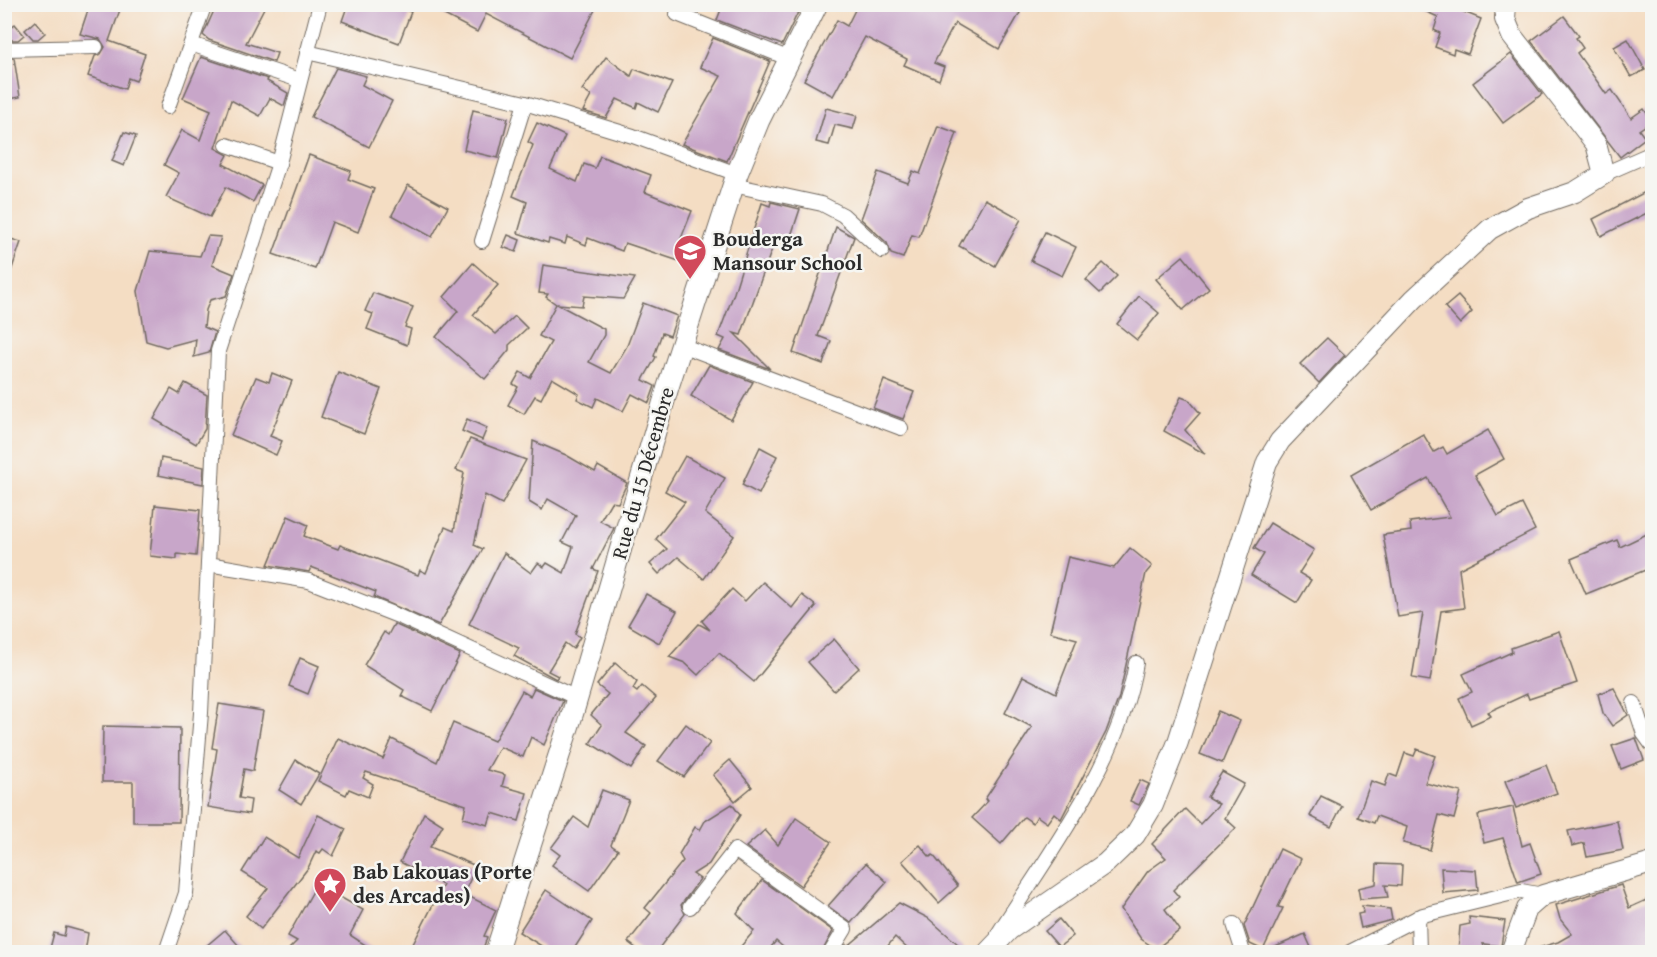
<svg xmlns="http://www.w3.org/2000/svg" width="1657" height="957" viewBox="0 0 1657 957" font-family="'Gentium Book Plus',serif">
<style>
.building{fill:#c8a6c9}
.lines{fill:none;stroke-linecap:round;stroke-linejoin:round}
.street-casing{stroke:#716960;stroke-width:16}
.secondary-casing{stroke:#716960;stroke-width:22}
.primary-casing{stroke:#716960;stroke-width:23}
.street{stroke:#fff;stroke-width:14}
.secondary{stroke:#fff;stroke-width:20}
.primary{stroke:#fff;stroke-width:21}
.labels{text-anchor:middle;stroke-width:5;stroke-linejoin:round;paint-order:stroke}
.poi-label{font-size:21px;font-weight:bold;fill:#2b2b2b;stroke:#f6f6f2;text-anchor:start}
.street-label{font-size:21px;fill:#2b2b2b;stroke:#f6f6f2}
</style>
<rect width="100%" height="100%" fill="#f6f6f2"/>
<filter id="ink" filterUnits="userSpaceOnUse"><feTurbulence type="fractalNoise" baseFrequency=".0167" numOctaves="2"/><feDisplacementMap in="SourceGraphic" scale="12" xChannelSelector="R" yChannelSelector="G"/><feConvolveMatrix kernelMatrix="1 2 1 2 8 2 1 2 1" color-interpolation-filters="sRGB"/></filter>
<filter id="wash" filterUnits="userSpaceOnUse"><feTurbulence type="fractalNoise" baseFrequency=".008" numOctaves="4" result="noise"/><feDisplacementMap in="SourceGraphic" scale="24" xChannelSelector="R" yChannelSelector="G"/><feGaussianBlur stdDeviation="1.35" result="paint"/><feColorMatrix in="noise" values="0 0 0 0 0 0 0 0 0 0 0 0 0 0 0 0 0 1.4 0 .05"/><feComposite in="paint" operator="in"/></filter>
<g filter="url(#wash)">
<rect width="100%" height="100%" fill="#f4ddc3"/>
<g id="blocks">
<g class="building">
<path d="M90 4H122L109 41 145 54 136 81 128 78 125 89 88 76 95 56 101 54 105 47 100 39 80 34Z"/>
<path d="M217 4H266L246 43 277 53 274 62 209 40 203 35Z"/>
<path d="M348 4H392L411 12 399 43 342 21Z"/>
<path d="M423 4H598L570 58 486 14 477 32Z"/>
<path d="M723 4H802L782 45 717 20Z"/>
<path d="M858 4H955L965 9 968 4H1006L1020 13 999 49 955 23 934 63 944 67 939 80 904 65 907 59 865 37 833 96 804 80 837 20 847 26Z"/>
<path d="M1409 4H1444L1481 19 1468 54 1454 49 1453 54 1435 47 1440 33 1434 30 1438 17Z"/>
<path d="M1564 16 1579 36 1576 38 1583 48 1577 53 1606 94 1612 90 1631 118 1644 109 1652 121 1639 130 1645 138 1620 157 1531 41Z"/>
<path d="M35 21 45 33 38 39H33L25 30Z"/>
<path d="M15 24 24 35 18 40H9L4 33Z"/>
<path d="M713 38 770 61 727 161 682 144 721 76 700 67Z"/>
<path d="M1628 39 1645 70 1631 77 1614 47Z"/>
<path d="M1511 54 1542 94 1503 123 1473 83Z"/>
<path d="M201 57 268 79 267 81 288 93 284 106 270 98 260 116 231 100 215 148 228 155 223 164 262 185 253 202 226 187 210 217 166 197 179 173 164 165 182 130 200 140 211 110 183 98Z"/>
<path d="M606 57 631 76 634 69 672 83 658 112 638 102 636 108 617 99 606 118 583 111 591 96 582 90Z"/>
<path d="M4 58H14L20 97 4 100Z"/>
<path d="M336 68 366 76 362 85 392 101 369 147 311 117Z"/>
<path d="M826 108 857 116 853 129 835 125 829 145 816 142Z"/>
<path d="M473 110 508 118 498 158 464 150Z"/>
<path d="M537 123 565 136 550 169 577 182 584 164 595 168 600 156 651 175 645 192 692 211 680 241 689 245 682 262 625 243 622 251 588 238 586 245 567 237 565 244 549 239 548 243 518 233 527 202 513 196 533 145 528 142Z"/>
<path d="M938 126 957 133 919 237 912 235 903 258 891 254 887 243 861 219 878 172 908 183 913 171 920 174Z"/>
<path d="M124 132 136 136 124 166 112 161Z"/>
<path d="M309 155 351 171 348 179 374 189 358 232 332 222 315 269 273 254Z"/>
<path d="M408 185 448 207 432 237 392 215Z"/>
<path d="M1653 188V210L1601 236 1593 219Z"/>
<path d="M985 199 1021 219 995 266 959 246Z"/>
<path d="M771 202 800 209 790 239 777 235 741 335 734 333 770 369 719 350 725 339 718 336 734 293 762 203 770 206Z"/>
<path d="M836 227 854 237 818 336 831 341 823 364 793 353Z"/>
<path d="M1045 232 1076 247 1062 276 1031 261Z"/>
<path d="M508 235 520 240 516 252 503 247Z"/>
<path d="M208 236 221 237 212 265 234 274 226 296 210 300 206 310 204 327 215 332 209 353 194 357 196 339 166 347 146 341 138 291 150 251 200 256Z"/>
<path d="M4 237 21 242 7 283H4Z"/>
<path d="M1183 256 1209 288 1183 310 1156 279Z"/>
<path d="M473 263 498 285 473 315 496 334 515 316 527 328 509 345V350L485 379 436 337 458 311 444 297Z"/>
<path d="M1103 263 1117 276 1100 293 1086 280Z"/>
<path d="M543 265 635 278 623 299 584 296 582 306 557 304 604 329V335L589 362 611 373 627 346 643 303 677 316 670 336 662 333 654 356 656 357 643 380 655 386 649 403 632 394 623 411 597 398 593 407 577 399 579 394 552 378 541 399 535 396 524 414 508 405 518 387 513 384 520 372 530 378 551 342 539 336 556 304 546 297 548 294 539 293Z"/>
<path d="M373 293 413 307 405 327 411 329 407 345 367 329 373 314 365 311Z"/>
<path d="M1139 296 1159 313 1137 340 1117 324Z"/>
<path d="M1458 296 1472 312 1460 324 1445 307Z"/>
<path d="M1327 338 1345 355 1319 383 1300 364Z"/>
<path d="M709 365 753 382 731 420 691 396Z"/>
<path d="M338 372 381 389 364 434 321 417Z"/>
<path d="M272 373 292 381 270 436 282 441 276 455 231 435 256 377 269 382Z"/>
<path d="M884 380 914 392 903 419 873 408Z"/>
<path d="M185 383 207 395 205 429 196 444 154 419 171 389 179 394Z"/>
<path d="M1181 397 1189 400 1200 413 1185 430 1205 454 1164 431Z"/>
<path d="M467 419 487 428 482 440 462 431Z"/>
<path d="M1488 430 1504 459 1475 475 1498 516 1522 504 1535 530 1459 569 1464 608 1441 611 1430 681 1412 678 1423 613 1398 617 1383 535 1411 531 1410 522 1450 517 1428 478 1371 510 1351 475 1423 434 1434 452 1443 447 1447 454Z"/>
<path d="M470 439 526 460 502 504 485 495 474 545 483 549 439 625 374 597 376 592 311 567 309 572 268 565 288 516 308 525 304 536 338 549 340 545 418 575 420 570 426 573 445 527 454 531 464 473 456 470Z"/>
<path d="M533 441 566 455 595 472 598 466 627 483 618 503 611 502 600 521 614 528 593 569 598 571 575 634 580 637 573 649 565 643 548 671 558 676 556 679 514 656 519 648 469 624 504 553 531 573 538 563 544 567 547 563 564 573 573 547 562 542 576 515 548 499 542 510 529 502Z"/>
<path d="M760 447 777 456 759 494 742 485Z"/>
<path d="M685 456 725 478 705 513 734 536 704 579 678 557 659 574 650 564 667 549 656 539 685 502 665 491Z"/>
<path d="M161 458 204 467 203 484 158 475Z"/>
<path d="M155 505 200 510 196 556 177 554V559L150 556Z"/>
<path d="M1270 523 1314 550 1299 573 1311 580 1297 603 1251 575 1264 554 1254 548Z"/>
<path d="M1653 531V567L1586 594 1571 559 1617 540 1620 547Z"/>
<path d="M1130 548 1152 566 1146 573 1119 697 1106 732 1061 819 1054 813 1047 823 1037 816 1033 823 1024 817 1001 844 972 818 988 801 985 799 1032 727 1005 713 1023 676 1056 693 1077 639 1050 632 1068 557 1114 568Z"/>
<path d="M763 582 792 608 802 595 816 606 754 682 719 653 698 675 685 663 669 657 699 624 710 630 702 621 732 589 745 601Z"/>
<path d="M646 594 677 611 659 643 628 625Z"/>
<path d="M394 624 460 654 432 711 401 696 404 690 364 665 384 632 388 635Z"/>
<path d="M1559 631 1577 683 1529 699 1527 694 1488 712 1491 716 1471 725 1459 698 1472 692 1463 674 1512 652 1511 648Z"/>
<path d="M834 639 859 668 834 691 808 662Z"/>
<path d="M300 658 319 666 308 694 289 686Z"/>
<path d="M615 663 637 682 633 689 637 692 642 686 656 698 626 733 646 746 631 769 590 743 602 725 591 715 608 694 597 685Z"/>
<path d="M534 688 563 701 544 745 531 737 523 757 500 747 487 770 505 775 502 786 527 793 519 821 492 813 488 825 463 818 466 805 366 772 363 778 373 784 368 797 349 789 346 795 318 781 338 738 383 759 392 739 437 762 453 723 494 741 522 691 530 696Z"/>
<path d="M1614 688 1628 715 1612 726 1603 713 1598 694Z"/>
<path d="M219 704 263 711 253 771 244 769 239 798 251 800 249 814 208 807 217 749 212 748Z"/>
<path d="M1218 711 1240 721 1222 763 1200 754Z"/>
<path d="M686 724 710 743 684 777 658 761Z"/>
<path d="M103 726 180 728 179 822H133V782H102Z"/>
<path d="M1636 738 1644 760 1621 769 1612 746Z"/>
<path d="M1417 749 1435 756 1425 783 1461 792 1454 819 1439 815 1430 850 1403 843 1407 827 1377 816 1374 823 1358 817 1371 781 1385 786 1389 774 1397 777 1405 753 1414 756Z"/>
<path d="M296 760 319 774 301 804 279 790Z"/>
<path d="M730 760 752 787 735 801 713 775Z"/>
<path d="M1546 765 1557 793 1516 808 1505 781Z"/>
<path d="M1222 772 1244 784 1225 818 1236 828 1173 890 1179 897 1165 909 1180 930 1156 949 1141 939 1121 909 1148 871 1166 858 1152 844 1185 809 1200 824 1219 804 1207 797Z"/>
<path d="M1140 780 1149 784 1139 805 1130 801Z"/>
<path d="M602 790 629 800 611 845 618 850 589 891 552 865 560 855 551 848 574 817 588 827Z"/>
<path d="M1321 796 1342 806 1331 827 1310 816Z"/>
<path d="M732 804 740 815 709 864 693 874 700 879 681 905 685 914 656 952H641L628 942 651 913 645 908 683 861 679 854 695 827 700 830 705 821Z"/>
<path d="M1513 807 1522 846 1530 843 1541 874 1518 882 1503 838 1484 843 1478 815Z"/>
<path d="M424 813 443 825 430 847 476 866 464 894 496 910 484 936 487 937 482 952H409L443 885 400 862Z"/>
<path d="M318 815 346 829 333 856 323 849 320 853 316 851 308 868 261 929 246 916 268 888 242 872 264 837 298 858Z"/>
<path d="M796 818 831 842 801 886 746 847 765 830 778 845Z"/>
<path d="M1617 821 1623 850 1587 857 1584 843 1572 846 1568 831Z"/>
<path d="M920 845 930 857 933 855 958 886 939 903 902 861Z"/>
<path d="M1280 849 1301 859 1278 907 1283 908 1263 950 1250 944 1244 926Z"/>
<path d="M866 863 887 882 851 923 828 906Z"/>
<path d="M1377 864 1402 865 1401 886 1385 885 1388 897 1360 899 1358 888 1376 884Z"/>
<path d="M1441 868 1476 870 1478 890 1443 893Z"/>
<path d="M762 880 833 931 822 952H789L776 941 767 952H736L754 931 737 913Z"/>
<path d="M317 884 363 910 350 935 376 952H286L297 941 288 936Z"/>
<path d="M1621 885 1629 908 1653 897V952H1536L1535 949 1558 942 1572 934 1560 919 1556 905Z"/>
<path d="M546 890 592 921 572 952H551L519 932Z"/>
<path d="M899 903 928 918 967 952H911L895 937 883 952H841L846 945 847 947Z"/>
<path d="M1362 906 1390 909 1392 920 1361 928 1358 914 1363 913Z"/>
<path d="M1469 917 1505 921 1501 946 1483 944 1486 952H1458L1460 926 1470 924Z"/>
<path d="M1059 919 1073 936 1059 947 1045 931Z"/>
<path d="M66 927 88 933 85 952H49L54 933 64 936Z"/>
<path d="M225 930 240 947 233 952H199Z"/>
<path d="M1305 934 1313 952H1264Z"/>
</g>
</g>
</g>
<g filter="url(#ink)">
<use href="#blocks" fill-opacity="0" stroke="#716960" stroke-width="1.5"/>
<g class="lines">
<defs>
<g id="street">
<path d="M677 14 790 59"/>
<path d="M191 44 299 80"/>
<path d="M4 49 96 47"/>
<path d="M307 52 525 103 633 136 737 174"/>
<path d="M168 107 205 4"/>
<path d="M227 145 279 163"/>
<path d="M1604 174 1652 153"/>
<path d="M733 185 822 204 843 215 882 251"/>
<path d="M482 241 525 103"/>
<path d="M681 345 901 428"/>
<path d="M208 564 309 581 398 616 577 698"/>
<path d="M1634 703 1644 734 1652 745"/>
<path d="M690 907 735 850 845 929 831 952"/>
<path d="M1418 917 1419 952"/>
<path d="M1234 924 1243 952"/>
<path d="M998 934C1051 850 1119 763 1136 663"/>
<path d="M166 952 186 893 201 713 218 351 279 163 320 4"/>
<path d="M1350 952 1423 915 1521 891 1543 895"/>
</g>
<g id="secondary">
<path d="M988 952 1009 930 1106 863 1135 835 1153 805 1178 742 1267 462 1280 441 1414 299 1490 229 1528 208 1575 192 1604 174 1596 144 1512 36 1505 19 1506 4"/>
<path d="M1511 952 1527 909 1543 895 1652 863"/>
</g>
<path id="primary" d="M496 952 573 712 668 387 737 174 759 120 817 4"/>
</defs>
<use href="#street" class="street-casing"/>
<use href="#secondary" class="secondary-casing"/>
<use href="#primary" class="primary-casing"/>
<use href="#street" class="street"/>
<use href="#secondary" class="secondary"/>
<use href="#primary" class="primary"/>
</g>
</g>
<defs>
<symbol id="school-pin" viewBox="-11 -11 22 30"><path d="M0 17L-7.5 6A9.5 9.5 0 1 1 7.5 6Z" fill="#d1495b" stroke="#f6f6f2"/><path d="M0-5L7-2L0 1L-7-2ZM-4 1L0 2.5L4 1V4Q0 6-4 4Z" fill="#fff"/></symbol>
<symbol id="sight-pin" viewBox="-11 -11 22 30"><path d="M0 17L-7.5 6A9.5 9.5 0 1 1 7.5 6Z" fill="#d1495b" stroke="#f6f6f2"/><path d="M0-6L1.8-2.2L6-1.7L2.9 1.2L3.7 5.4L0 3.3L-3.7 5.4L-2.9 1.2L-6-1.7L-1.8-2.2Z" fill="#fff"/></symbol>
</defs>
<g fill-rule="evenodd">
<use href="#school-pin" x="671" y="232" width="38" height="52"/>
<use href="#sight-pin" x="311" y="865" width="38" height="52"/>
</g>
<g class="labels">
<g class="poi-label">
<text x="713" y="246">Bouderga<tspan x="713" dy="24">Mansour School</tspan></text>
<text x="353" y="879">Bab Lakouas (Porte<tspan x="353" dy="24">des Arcades)</tspan></text>
</g>
<g class="street-label">
<text transform="translate(643 473) rotate(-74)" y="7">Rue du 15 Décembre</text>
</g>
</g>
<rect width="1657" height="957" fill="none" stroke="#f6f6f2" stroke-width="24"/>
</svg>
